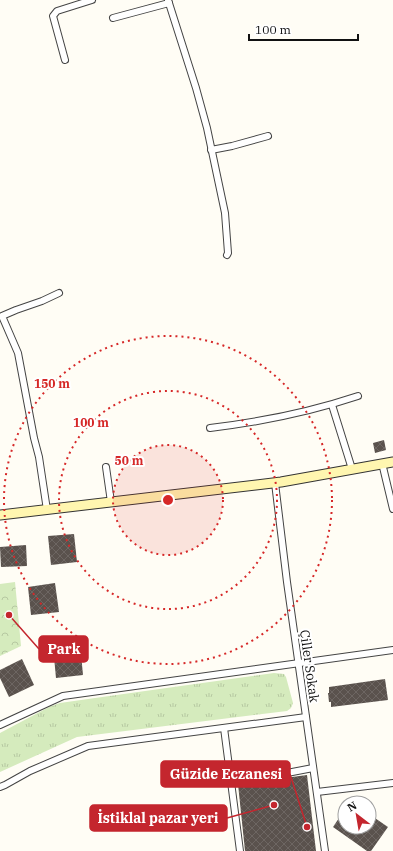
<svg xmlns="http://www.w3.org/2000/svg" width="393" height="851" viewBox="0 0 393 851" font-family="'IBM Plex Serif',serif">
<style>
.grass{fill:url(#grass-tufts)}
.park{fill:url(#park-crowns)}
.building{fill:url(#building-cross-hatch)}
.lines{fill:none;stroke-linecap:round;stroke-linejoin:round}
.street-casing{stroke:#444;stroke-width:8}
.secondary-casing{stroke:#333;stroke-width:11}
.street{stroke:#fff;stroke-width:6}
.secondary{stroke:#fff6b0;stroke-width:9}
.ring{fill:none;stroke:#d62828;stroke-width:2;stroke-dasharray:2 4}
.labels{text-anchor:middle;stroke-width:4;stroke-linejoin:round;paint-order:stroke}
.street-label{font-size:13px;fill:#111;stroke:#fff}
.centre{fill:#d62828;stroke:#fff;stroke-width:2}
.ring-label{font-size:12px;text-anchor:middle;font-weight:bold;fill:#d62828;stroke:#fff;stroke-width:4;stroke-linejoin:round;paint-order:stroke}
.leader{fill:none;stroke:#c4262e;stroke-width:1.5}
.callout-dot{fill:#c4262e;stroke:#fff;stroke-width:1.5}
.callout{fill:#c4262e;stroke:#c4262e;stroke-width:1.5}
.callout-label{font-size:14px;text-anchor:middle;font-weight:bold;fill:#fff}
</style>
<defs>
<pattern id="grass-tufts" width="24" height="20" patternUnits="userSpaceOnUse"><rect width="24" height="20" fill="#d5ebbd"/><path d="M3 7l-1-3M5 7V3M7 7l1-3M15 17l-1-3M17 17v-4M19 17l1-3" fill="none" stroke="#b6c8a1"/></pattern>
<pattern id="park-crowns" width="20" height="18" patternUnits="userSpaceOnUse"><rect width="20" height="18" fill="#d5ebbd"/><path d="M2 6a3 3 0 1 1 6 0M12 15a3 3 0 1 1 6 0" fill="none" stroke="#b6c8a1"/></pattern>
<pattern id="building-cross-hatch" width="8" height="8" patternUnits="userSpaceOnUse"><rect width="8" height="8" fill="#5a524d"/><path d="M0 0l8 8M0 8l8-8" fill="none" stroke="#6d6662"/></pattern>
</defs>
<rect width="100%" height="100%" fill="#fffdf5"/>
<path class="grass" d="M274 673 284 674 286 677 293 703 291 708 287 711 77 737 0 772V733L49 707 60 703 95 698Z"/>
<path class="park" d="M15 582 21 646 0 656V584Z"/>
<g class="building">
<path d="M384 440 386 450 375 453 373 443Z"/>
<path d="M74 534 77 562 51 565 48 536Z"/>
<path d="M26 545 27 566 1 567 0 547Z"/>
<path d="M55 583 59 612 31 615 28 587Z"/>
<path d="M81 654 83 675 56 678 54 657Z"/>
<path d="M22 659 34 685 9 697 0 678V670Z"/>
<path d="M385 679 388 700 331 707V702H329L328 693H329V687Z"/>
<path d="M307 775 316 851H245L238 784Z"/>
<path d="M345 809V827H369V814L388 827 371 851H367L333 827Z"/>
</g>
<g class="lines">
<defs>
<g id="street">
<path d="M168 0 196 88 207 128 225 213 228 253 227 255"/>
<path d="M113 18 169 3"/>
<path d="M65 60 53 16 57 11 92 0"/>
<path d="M211 150 232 146 268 136"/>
<path d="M332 405 352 469"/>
<path d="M210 428C260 422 310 412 358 396"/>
<path d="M382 463 393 509"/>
<path d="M106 467 111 502"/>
<path d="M275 483 287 582 325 851"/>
<path d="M47 510 39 457 34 438 18 353 2 316 16 310 42 301 59 293"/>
<path d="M0 725 63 696 393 650"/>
<path d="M224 728 240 851"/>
<path d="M231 780 287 773 313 768"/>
<path d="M0 787 5 785 30 771 88 746 306 717"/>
<path d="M317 792 393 783"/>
</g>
<path id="secondary" d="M0 515 281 482 393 462"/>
</defs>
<use href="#street" class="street-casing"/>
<use href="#secondary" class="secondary-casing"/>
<use href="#street" class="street"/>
<use href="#secondary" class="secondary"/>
</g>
<circle cx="168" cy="500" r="55" fill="#d62828" fill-opacity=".12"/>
<g class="ring">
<circle cx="168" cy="500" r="55"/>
<circle cx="168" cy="500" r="109"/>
<circle cx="168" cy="500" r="164"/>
</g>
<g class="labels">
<g class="street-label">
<text transform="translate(310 666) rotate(82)" y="5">Çiller Sokak</text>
</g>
</g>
<circle cx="168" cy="500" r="6" class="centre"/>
<g class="ring-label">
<text x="52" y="388">150 m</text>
<text x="91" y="427">100 m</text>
<text x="129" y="465">50 m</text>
</g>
<path class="leader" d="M9 615L39 649M307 827L290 774M274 805L227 818"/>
<g class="callout-dot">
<circle cx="9" cy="615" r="4"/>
<circle cx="307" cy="827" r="4"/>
<circle cx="274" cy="805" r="4"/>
</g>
<g class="callout">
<rect x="39" y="636" width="49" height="26" rx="4"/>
<rect x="161" y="761" width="129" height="26" rx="4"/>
<rect x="90" y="805" width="137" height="26" rx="4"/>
</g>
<g class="callout-label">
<text x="64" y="654">Park</text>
<text x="226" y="779">Güzide Eczanesi</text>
<text x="158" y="823">İstiklal pazar yeri</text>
</g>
<g transform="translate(357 815) rotate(329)"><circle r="19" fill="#ffffff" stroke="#a0a0a0"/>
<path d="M0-3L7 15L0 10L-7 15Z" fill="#c4262e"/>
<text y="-6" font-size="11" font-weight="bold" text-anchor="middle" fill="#111111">N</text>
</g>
<path d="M249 34v6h109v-6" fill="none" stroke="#111111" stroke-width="2"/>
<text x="255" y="34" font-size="12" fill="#111111" stroke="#ffffff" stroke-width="3" paint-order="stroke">100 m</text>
</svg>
